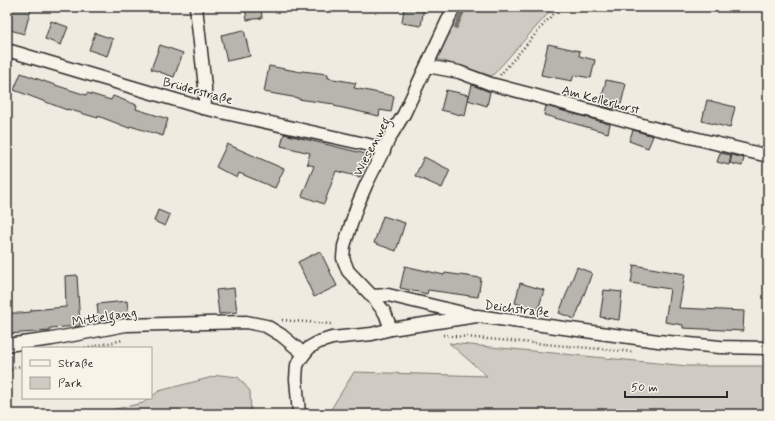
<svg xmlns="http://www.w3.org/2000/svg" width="775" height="421" viewBox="0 0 775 421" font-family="Mynerve,sans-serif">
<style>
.green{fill:#cfcbc2;stroke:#7d7b76}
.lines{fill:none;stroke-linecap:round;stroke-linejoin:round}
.stream{stroke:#74726e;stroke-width:4}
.building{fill:#b8b5ae;stroke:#2b2b2b}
.street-casing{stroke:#2b2b2b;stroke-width:15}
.path{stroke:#2b2b2b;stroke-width:2.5;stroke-dasharray:1 3;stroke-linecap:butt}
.street{stroke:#f7f3e8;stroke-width:12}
.labels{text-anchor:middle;stroke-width:3;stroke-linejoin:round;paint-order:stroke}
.street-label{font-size:13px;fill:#2b2b2b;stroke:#f7f3e8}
</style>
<rect width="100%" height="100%" fill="#efebe0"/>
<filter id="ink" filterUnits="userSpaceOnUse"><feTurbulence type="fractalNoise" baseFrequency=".025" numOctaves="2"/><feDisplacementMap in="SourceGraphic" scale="8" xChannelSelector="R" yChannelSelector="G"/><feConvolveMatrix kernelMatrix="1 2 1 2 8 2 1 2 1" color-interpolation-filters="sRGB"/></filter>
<g filter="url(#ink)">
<g class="green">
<path d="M459 7H554L492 76 437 59Z"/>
<path d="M449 343 688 366H768V414H328L354 372 487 376Z"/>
<path d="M220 375 238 377 250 391 251 414H93L143 403 149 398H151V397L159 391Z"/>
</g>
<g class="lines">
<path class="stream" d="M456 27 465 7"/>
</g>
<g class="building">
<path d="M11 7H25L31 9 24 34 7 29V20Z"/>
<path d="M245 7H261L262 18 247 20Z"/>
<path d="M404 7H424L421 26 402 23Z"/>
<path d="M51 21 68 27 61 45 45 39Z"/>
<path d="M244 30 250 56 227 61 221 35Z"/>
<path d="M95 33 113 39 107 56 89 50Z"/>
<path d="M548 44 580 51 579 56 595 60 591 78 574 75 572 81 541 75Z"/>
<path d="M160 45 183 53 174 77 151 69Z"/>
<path d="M269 66 301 72 302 71 328 74V78L356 83 354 88 394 96 391 112 380 110 379 116 334 106V104L298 99V98L264 92Z"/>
<path d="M21 73 52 84 86 95 87 93 111 100 113 96 137 105 136 109 168 119 163 136 130 126 129 128 98 116V118L67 109V110L14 90Z"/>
<path d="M606 80 626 84 621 104 616 103 614 109 600 106Z"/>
<path d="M472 85 490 92 487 106 468 100Z"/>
<path d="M446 90 469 95 465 116 441 110Z"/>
<path d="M707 100 735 107 730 128 702 121Z"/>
<path d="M546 106 610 124 608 133 544 115Z"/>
<path d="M633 130 653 136 648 148 629 141Z"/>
<path d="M284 134 366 154 360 177 336 171 324 204 302 196 314 166 307 164 310 153 281 146Z"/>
<path d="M227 144 284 169 275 188 239 173 237 178 216 167Z"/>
<path d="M720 153 731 155 729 165 717 162Z"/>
<path d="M732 155 744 158 742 166 730 163Z"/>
<path d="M424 157 450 170 442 188 415 176Z"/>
<path d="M158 210 170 215 165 226 154 221Z"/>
<path d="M383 216 405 223 396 251 374 243Z"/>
<path d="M320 251 337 286 314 297 298 262Z"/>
<path d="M634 265 685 274 679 308 744 311 743 331 683 328V325L665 322 670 289 631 283Z"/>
<path d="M405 266 444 275 445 273 481 278 478 297 428 290 427 294 400 288Z"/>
<path d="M577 267 592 273 575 319 559 313Z"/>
<path d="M77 275 80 326 50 328V331L7 334V313H20L31 312V310L66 307 65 276Z"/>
<path d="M520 283 544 290 538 310 515 303Z"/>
<path d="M234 288 237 312 219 314 216 290Z"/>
<path d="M604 290 622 292 619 320 600 317Z"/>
<path d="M127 301 129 317 99 322 97 304Z"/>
</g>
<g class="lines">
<defs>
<g id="street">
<path d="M196 7 205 87V101L203 108"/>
<path d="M7 50 203 108 365 144 376 147 384 151"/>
<path d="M427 66 459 72 491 84 533 95 657 129 768 156"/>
<path d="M372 296 388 295 471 315"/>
<path d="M391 329 385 313 372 296 348 271 343 258 344 246 357 206 366 185 390 137 404 114 454 7"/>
<path d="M7 345 52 339 126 325 246 322 266 326 281 335 304 354 310 347 319 342 332 338 372 334 391 329 477 316 658 341 720 347 768 348"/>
<path d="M299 414 296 379 297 365 304 354"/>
</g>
</defs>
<use href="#street" class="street-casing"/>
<g class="path">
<path d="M500 75 559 7"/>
<path d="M282 320 331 324"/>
<path d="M443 335 634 352"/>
<path d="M85 348 123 340"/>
<path d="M7 371 23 365"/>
</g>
<use href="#street" class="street"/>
</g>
</g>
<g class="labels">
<g class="street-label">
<text transform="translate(198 90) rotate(15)" y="5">Brüderstraße</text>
<text transform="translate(601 99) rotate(15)" y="5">Am Kellerhorst</text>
<text transform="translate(371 146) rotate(-62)" y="5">Wiesenweg</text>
<text transform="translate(517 308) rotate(7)" y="5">Deichstraße</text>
<text transform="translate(104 316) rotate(-9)" y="5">Mittelgang</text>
</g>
</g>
<rect width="775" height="421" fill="none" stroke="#f7f3e8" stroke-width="24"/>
<rect x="12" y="12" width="751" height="397" fill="none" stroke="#2b2b2b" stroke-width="1.5" filter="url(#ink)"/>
<rect x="22" y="347" width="130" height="52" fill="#f7f3e8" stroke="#a5a39c"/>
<rect x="30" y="360" width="20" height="6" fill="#f7f3e8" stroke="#a5a39c"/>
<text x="58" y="367" font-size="12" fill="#2b2b2b">Straße</text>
<rect x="30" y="377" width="20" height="12" fill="#cfcbc2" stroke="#a5a39c"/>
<text x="58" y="387" font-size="12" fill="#2b2b2b">Park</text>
<path d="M625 391v6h102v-6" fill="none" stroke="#2b2b2b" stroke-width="2"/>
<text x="631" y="391" font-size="12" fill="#2b2b2b" stroke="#f7f3e8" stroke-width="3" paint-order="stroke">50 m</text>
</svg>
